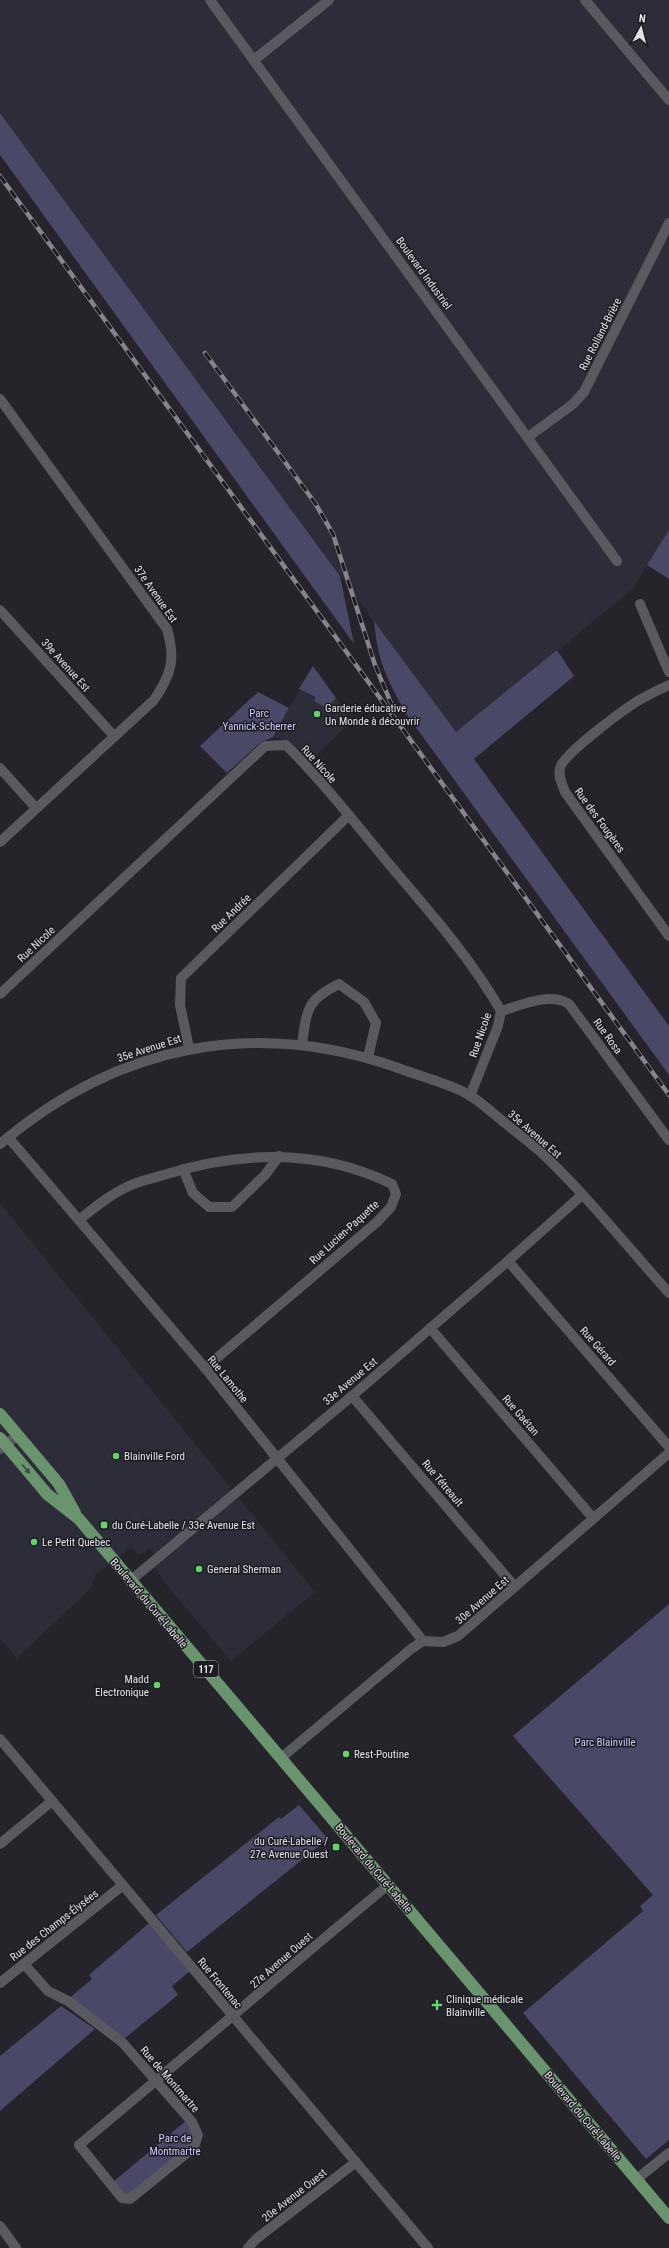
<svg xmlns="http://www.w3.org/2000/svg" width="669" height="2248" viewBox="0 0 669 2248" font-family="'Roboto Condensed',sans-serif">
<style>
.built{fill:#2d2d39}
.green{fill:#4a4867}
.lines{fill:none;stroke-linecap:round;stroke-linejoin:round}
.minor{stroke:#595960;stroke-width:10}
.major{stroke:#6a946d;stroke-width:12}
.rail-casing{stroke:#85858a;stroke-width:4.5}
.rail{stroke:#1b1b21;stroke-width:3;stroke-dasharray:9;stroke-linecap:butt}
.oneway{fill:#3b4b3f}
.poi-dot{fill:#65d467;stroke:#1b1b21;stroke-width:1.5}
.labels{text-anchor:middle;stroke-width:3;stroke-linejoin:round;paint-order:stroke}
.shield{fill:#1b1b21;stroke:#a6a6ab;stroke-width:1}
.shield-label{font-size:10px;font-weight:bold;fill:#e2e2e6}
.street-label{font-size:11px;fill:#e2e2e6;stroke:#1b1b21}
.poi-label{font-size:11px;fill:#e2e2e6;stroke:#1b1b21;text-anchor:start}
.park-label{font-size:11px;fill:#cdcbfb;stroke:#1b1b21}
</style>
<rect width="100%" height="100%" fill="#24242a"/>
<g class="built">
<path d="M0 0H669V530L633 589 456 733 0 113Z"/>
<path d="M313 666 352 721 309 762 290 741 273 737Z"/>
<path d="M0 1203 315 1592 231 1661 163 1581 157 1571 151 1548 139 1555 131 1548 95 1575 91 1588 17 1658 0 1639Z"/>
</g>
<g class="green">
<path d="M0 113 340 576 354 644 0 155Z"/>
<path d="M669 530V579L647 565Z"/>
<path d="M374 621 456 732 557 650 574 676 474 759 669 1026V1075L407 715C387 679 378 663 374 621Z"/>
<path d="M313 666 336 698 327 708 314 701 316 697 299 689Z"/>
<path d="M258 692 289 708 273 737 261 742 227 773 200 746Z"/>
<path d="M669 1604V2140L646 2159 523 2013 643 1911 640 1906 653 1895 513 1736Z"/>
<path d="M299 1805 328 1839 187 1952 156 1915 279 1817 281 1819Z"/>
<path d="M149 1923 190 1971 172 1986 178 1995 125 2038 68 1999 92 1979 89 1975Z"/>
<path d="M61 2006 95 2029 0 2111V2056Z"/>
<path d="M188 2119 196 2135 192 2145 129 2197 112 2183Z"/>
</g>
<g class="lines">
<g class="minor">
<path d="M210 0 617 561"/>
<path d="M585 0 669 100"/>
<path d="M254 60 329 0"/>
<path d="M0 399 167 629C176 660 171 675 154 700L0 842"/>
<path d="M528 437 573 404 584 392 669 223"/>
<path d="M640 604 669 672"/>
<path d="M0 610 113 735"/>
<path d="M669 685C660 689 650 694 641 699 627 707 563 754 560 768 558 777 562 784 565 792L669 936"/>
<path d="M0 768 36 808"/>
<path d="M0 994 265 746 286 745C323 782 356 824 389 864 429 911 470 957 501 1011L498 1026 470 1096"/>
<path d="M501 1011C522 1005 549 992 569 1004L669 1140"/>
<path d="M302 1044C307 1010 306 1000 339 984L364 1002 376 1023 368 1057"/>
<path d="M189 1048 180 1005 181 978 349 815"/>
<path d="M8 1137 205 1368 423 1641"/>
<path d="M0 1144C118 1044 256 1017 401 1069 422 1077 452 1084 471 1096 483 1104 494 1114 505 1123 517 1133 530 1142 542 1153 587 1196 627 1246 669 1293"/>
<path d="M183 1169 193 1193 209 1207H232L265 1175 279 1156"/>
<path d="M79 1220C95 1207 111 1194 129 1186 141 1180 155 1178 167 1174 242 1151 320 1149 392 1184L396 1194 391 1207 377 1222 205 1368"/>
<path d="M508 1261 669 1447"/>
<path d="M430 1328 593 1518"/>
<path d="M352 1396 515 1587"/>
<path d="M0 1449 18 1435"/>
<path d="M130 1581 352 1396 508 1261 582 1195"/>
<path d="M0 1739 428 2248"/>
<path d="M281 1758 411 1649 423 1641 443 1642 458 1636 669 1453"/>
<path d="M0 1844 52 1801"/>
<path d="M24 1964 48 1991 68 2001 122 2042 192 2122 198 2135 194 2147 130 2199 122 2198 79 2145C183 2059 284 1971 388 1885"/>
<path d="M0 1983 123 1885"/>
<path d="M637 2179 669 2153"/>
<path d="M0 2226 16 2248"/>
<path d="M248 2248 256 2239 356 2162"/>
</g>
<g class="major">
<path d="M0 1414 59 1484 75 1513"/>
<path d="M0 1438 47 1494 79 1519 669 2218"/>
</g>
<defs>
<g id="rail">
<path d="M0 176 669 1095"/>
<path d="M205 353 315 503 333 534 375 665 393 708"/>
</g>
</defs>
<use href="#rail" class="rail-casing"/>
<use href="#rail" class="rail"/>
</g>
<defs><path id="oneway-solid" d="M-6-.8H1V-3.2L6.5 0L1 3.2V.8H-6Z"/></defs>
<use class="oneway" href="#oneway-solid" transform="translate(26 1469) rotate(49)"/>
<g class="poi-dot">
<circle cx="317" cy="714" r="4"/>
<circle cx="116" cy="1456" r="4"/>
<rect x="100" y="1521" width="8" height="8" rx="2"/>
<circle cx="34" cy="1542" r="4"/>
<circle cx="199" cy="1569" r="4"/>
<circle cx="157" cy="1685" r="4"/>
<circle cx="346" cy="1754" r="4"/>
<rect x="332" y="1843" width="8" height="8" rx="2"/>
<path d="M435 1999h4v4h4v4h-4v4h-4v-4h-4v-4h4z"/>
</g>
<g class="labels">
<rect class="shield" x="194" y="1661" width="24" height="16" rx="3"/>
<g class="shield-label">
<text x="206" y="1673">117</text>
</g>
<g class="street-label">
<text transform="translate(424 273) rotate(54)" y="4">Boulevard Industriel</text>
<text transform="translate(600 334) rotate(-63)" y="4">Rue Rolland-Brière</text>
<text transform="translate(156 594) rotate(55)" y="4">37e Avenue Est</text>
<text transform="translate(66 665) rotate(48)" y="4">39e Avenue Est</text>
<text transform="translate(319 764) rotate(48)" y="4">Rue Nicole</text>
<text transform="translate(600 820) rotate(54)" y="4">Rue des Fougères</text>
<text transform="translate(231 913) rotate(-44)" y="4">Rue Andrée</text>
<text transform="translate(36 944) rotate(-43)" y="4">Rue Nicole</text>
<text transform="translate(480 1035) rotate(-71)" y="4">Rue Nicole</text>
<text transform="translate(608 1036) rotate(54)" y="4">Rue Rosa</text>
<text transform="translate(149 1048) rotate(-18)" y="4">35e Avenue Est</text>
<text transform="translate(535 1134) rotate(41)" y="4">35e Avenue Est</text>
<text transform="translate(344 1232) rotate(-42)" y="4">Rue Lucien-Paquette</text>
<text transform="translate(598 1346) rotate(49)" y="4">Rue Gérard</text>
<text transform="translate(228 1379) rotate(51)" y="4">Rue Lamothe</text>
<text transform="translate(350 1381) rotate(-40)" y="4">33e Avenue Est</text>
<text transform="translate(521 1415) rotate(49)" y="4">Rue Gaétan</text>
<text transform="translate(443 1483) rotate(50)" y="4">Rue Tétreault</text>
<text transform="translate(482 1600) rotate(-41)" y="4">30e Avenue Est</text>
<text transform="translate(149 1603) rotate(50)" y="4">Boulevard du Curé-Labelle</text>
<text transform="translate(374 1868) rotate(50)" y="4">Boulevard du Curé-Labelle</text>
<text transform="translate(54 1925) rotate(-38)" y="4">Rue des Champs-Élysées</text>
<text transform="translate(281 1960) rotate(-41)" y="4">27e Avenue Ouest</text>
<text transform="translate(220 1983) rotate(50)" y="4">Rue Frontenac</text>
<text transform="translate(170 2079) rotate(49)" y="4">Rue de Montmartre</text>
<text transform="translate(583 2116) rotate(50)" y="4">Boulevard du Curé-Labelle</text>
<text transform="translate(294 2195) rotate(-38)" y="4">20e Avenue Ouest</text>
</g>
<g class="poi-label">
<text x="325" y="712">Garderie éducative<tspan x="325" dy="13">Un Monde à découvrir</tspan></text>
<text x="124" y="1460">Blainville Ford</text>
<text x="112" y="1529">du Curé-Labelle / 33e Avenue Est</text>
<text x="42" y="1546">Le Petit Quebec</text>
<text x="207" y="1573">General Sherman</text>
<text x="149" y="1683" text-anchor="end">Madd<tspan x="149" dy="13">Electronique</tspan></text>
<text x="354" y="1758">Rest-Poutine</text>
<text x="328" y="1845" text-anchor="end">du Curé-Labelle /<tspan x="328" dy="13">27e Avenue Ouest</tspan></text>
<text x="446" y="2003">Clinique médicale<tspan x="446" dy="13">Blainville</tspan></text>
</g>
<g class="park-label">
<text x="259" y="717">Parc<tspan x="259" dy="13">Yannick-Scherrer</tspan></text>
<text x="605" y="1746">Parc Blainville</text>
<text x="175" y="2142">Parc de<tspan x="175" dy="13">Montmartre</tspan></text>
</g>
</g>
<g transform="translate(641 28) rotate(7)" stroke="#1b1b21" stroke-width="3" paint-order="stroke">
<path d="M0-3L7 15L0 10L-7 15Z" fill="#e2e2e6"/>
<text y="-6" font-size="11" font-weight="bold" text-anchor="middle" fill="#e2e2e6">N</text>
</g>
</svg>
